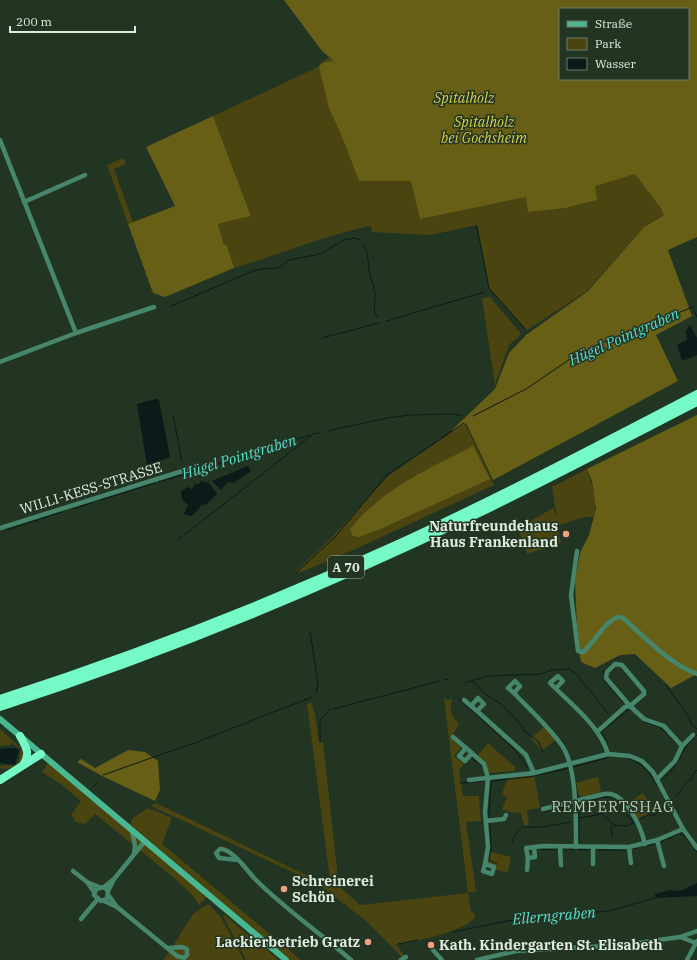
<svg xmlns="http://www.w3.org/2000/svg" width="697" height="960" viewBox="0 0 697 960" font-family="'IBM Plex Serif',serif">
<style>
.green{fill:#494410}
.forest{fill:#665f15;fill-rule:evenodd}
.water{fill:#0a1b19}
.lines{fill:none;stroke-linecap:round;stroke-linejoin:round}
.stream{stroke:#0a1b19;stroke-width:1}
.minor{stroke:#46866c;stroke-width:4.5}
.secondary{stroke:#49b78f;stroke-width:6}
.motorway{stroke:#75fac7;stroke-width:8}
.poi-dot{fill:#f3a081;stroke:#223422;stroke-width:1.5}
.labels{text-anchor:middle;stroke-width:3;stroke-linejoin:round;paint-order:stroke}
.shield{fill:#223422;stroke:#a6b3a6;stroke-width:1}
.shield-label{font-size:13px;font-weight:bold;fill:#dfeade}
.park-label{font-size:14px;font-style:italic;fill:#dbcd51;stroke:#223422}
.street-label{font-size:14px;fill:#dfeade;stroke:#223422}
.poi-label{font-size:14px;font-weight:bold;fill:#dfeade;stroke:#223422;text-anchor:end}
.water-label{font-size:15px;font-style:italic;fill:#5bdccf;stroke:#223422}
.neighbourhood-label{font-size:15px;letter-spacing:1px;fill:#b7cdb6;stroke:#223422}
</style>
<rect width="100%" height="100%" fill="#223422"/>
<g class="green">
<path d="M284 0H365L560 9V79L697 205 662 211 664 215 644 227 587 291 527 330 489 288 477 225 431 235 372 232 371 226H369C323 236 279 255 234 268L227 245H224L218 224 251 216 213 116 316 68 330 56Z"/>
<path d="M123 158 126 164 114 169 133 222 128 224 107 165Z"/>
<path d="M490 297 521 334 509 345 495 385 482 298Z"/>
<path d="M465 423 494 485 360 547 302 572H295L333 536 388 476Z"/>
<path d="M587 469C592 484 598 502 594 517H584L557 526 561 543 527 554 518 528 553 508 557 518 552 487Z"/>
<path d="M444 698 447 700 452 699C450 711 450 715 459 724L451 738 461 748 454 756 464 764 459 770 463 796H479L481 821 466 822 476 891 468 893 471 911 475 914V917C468 931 412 942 396 945L406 957 403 958 365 920 326 890 301 876 151 806 156 803 331 887 307 704 311 702 315 714 319 742H323L338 879 342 889 360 905 468 893Z"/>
<path d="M544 727 556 739 542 751 531 738Z"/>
<path d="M0 729 22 749 24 756C20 765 10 771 0 768V766L16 765 19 760 21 749 11 743 10 745 0 746Z"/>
<path d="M488 743 515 767V771L489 773 484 762 477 756Z"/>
<path d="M49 761 209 895 199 905 193 896 173 877 95 814 85 824 76 822 71 815 81 801 62 785 42 772Z"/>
<path d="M534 773 540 808 527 810 529 825 524 826 521 813 510 812 502 809 507 798 502 794 508 777Z"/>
<path d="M598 777 601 792 582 797 577 795 575 783Z"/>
<path d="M643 793 654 811 636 820 626 804Z"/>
<path d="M148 808 172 818 162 844 301 960H290L130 824 133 818Z"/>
<path d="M488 851 511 857 508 873 494 869 495 865 486 862Z"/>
<path d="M208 904 220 916 244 960H164L193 914Z"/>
<path d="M225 915 256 942 260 943 278 960H246L223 916Z"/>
</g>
<g class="forest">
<path d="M284 0H697V237L668 250 692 316 656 335 678 381 493 480 466 423 452 432V430L495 389 509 353 526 335 588 291 644 227 664 215 660 207 635 174 595 186 597 200 565 208 528 212 526 197 420 219 411 181H359L343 139 329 108 319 67 322 63 334 61 322 51ZM560 9H688V79H560Z"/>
<path d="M213 116 251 216 218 224 224 245H227L234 268 165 297 153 293 128 224 175 206 146 147Z"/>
<path d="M697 415V674L671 688 635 654 620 655 595 668 581 662 578 647 575 581 580 553 589 535 596 509 592 481 587 469Z"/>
<path d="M473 446 490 479 378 530 359 537 353 536 350 530C378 491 432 467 473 446Z"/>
<path d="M128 750 145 752 158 761 160 790 155 801 102 776 77 762 81 759 95 768Z"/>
</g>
<g class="water">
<path d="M690 325 697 338V355L682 361 677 345 687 340 686 331Z"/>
<path d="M156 399 159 400 170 457 147 465 137 404Z"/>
<path d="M248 466 251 471 233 483 228 482 221 490 212 481Z"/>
<path d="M201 481 209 483 217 494 207 504 201 505 198 510 191 516 184 514 188 505 182 500 181 491 188 487 192 489 195 484H199Z"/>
<path d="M15 748 19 750 15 765 0 763V749Z"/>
<path d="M697 883V896L655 898V894L669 890 680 891Z"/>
</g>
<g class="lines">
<g class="stream">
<path d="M477 227 489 288 525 329"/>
<path d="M363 244C370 257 367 261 370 275 371 281 374 286 375 293 376 302 371 310 378 317"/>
<path d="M171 306 253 271 261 269 278 268 289 260 320 254 344 240 355 238 361 240"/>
<path d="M694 310 697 317"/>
<path d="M387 321 484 292"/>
<path d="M322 338 379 323"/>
<path d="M173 415 182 461"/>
<path d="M473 416 526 389 573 357 599 344 693 307"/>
<path d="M327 431 387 418 410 415 455 414 462 416"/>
<path d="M313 434 319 433"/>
<path d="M159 482 310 435"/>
<path d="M101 500 155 483"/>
<path d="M73 509 92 503"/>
<path d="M7 530 62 512"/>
<path d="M179 539 312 435"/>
<path d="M296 573 335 537 387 475 464 423"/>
<path d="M310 631 318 684 316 693"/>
<path d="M604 670V680L623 702"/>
<path d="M444 680 449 679"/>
<path d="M473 681 485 694 501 704 522 726 524 731 538 741 543 752"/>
<path d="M468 682 487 676 541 674 552 670 569 669 578 675 581 681 590 690 608 714"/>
<path d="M463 684 465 682"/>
<path d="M665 684 689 717 692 725 697 729"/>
<path d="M518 694 523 699"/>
<path d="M458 698 515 750 527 767"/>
<path d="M333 709 440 681"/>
<path d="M632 710 643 721 659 727 667 733"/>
<path d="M670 737 676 743"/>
<path d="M559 738 564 744 571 759"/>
<path d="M607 741 601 732 629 709"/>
<path d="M320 742V720L329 710"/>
<path d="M187 746 312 697"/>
<path d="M472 758 482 766"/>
<path d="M628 758C644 764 651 774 659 788"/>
<path d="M573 767 607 758"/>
<path d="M573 768 578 798"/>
<path d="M103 775 185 746"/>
<path d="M662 779C679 768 681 747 697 735"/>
<path d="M460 783 484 781"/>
<path d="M94 786 96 784"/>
<path d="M675 797C683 791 682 783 692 779L694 773 697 770"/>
<path d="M615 799 636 826"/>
<path d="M598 801 602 813"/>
<path d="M579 803V842"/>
<path d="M577 804 604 797H613"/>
<path d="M545 812 573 804"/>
<path d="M489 817 491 781 529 777 570 768"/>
<path d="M579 818 602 814 615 825 628 826 633 822"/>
<path d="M640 819 648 815H655L666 802"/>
<path d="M490 823 491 848 489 860 497 864"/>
<path d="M680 834 684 835 691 844"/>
<path d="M612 837 611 826 615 825"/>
<path d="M661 842 678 834"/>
<path d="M513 843 514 836 522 827H542L571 822"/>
<path d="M647 846 654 844"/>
<path d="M564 849 591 850"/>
<path d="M632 849 638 848"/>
<path d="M694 849 697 852"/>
<path d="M541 850 557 849"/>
<path d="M597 850H626"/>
<path d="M453 932 507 921 609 911 655 898"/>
<path d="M398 944 418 940"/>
</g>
<g class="minor">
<path d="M0 140 76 333"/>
<path d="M24 202 85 175"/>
<path d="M0 362 76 333 154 307"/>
<path d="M0 528 189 469"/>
<path d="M577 551 571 595 578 651 583 652C595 642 603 623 618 617L623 618C647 639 667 662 697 674"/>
<path d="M615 664 622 665 644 691V694L630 706 606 678 607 672Z"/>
<path d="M515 681 520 686 514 693 508 688Z"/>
<path d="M556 688 563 681 558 676 550 683C570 703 600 726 608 754"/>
<path d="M514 693C530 710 550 728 563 747 577 769 576 822 576 847"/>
<path d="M478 698 484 704 477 711 471 706Z"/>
<path d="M464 700 471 706"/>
<path d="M477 711 526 755 534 773"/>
<path d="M597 732 625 707 630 706 644 719 664 726 682 746 675 761 657 779"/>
<path d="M453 737 466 748"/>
<path d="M682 746 693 735"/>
<path d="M472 753 465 761 459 756 466 748 484 764 488 778 485 812 488 847 485 864"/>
<path d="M469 780 534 773 608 754 630 756 642 761 653 772 683 829 697 848"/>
<path d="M543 809 604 794C625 790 641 827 645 844"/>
<path d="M486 821 504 819 506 815"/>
<path d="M132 830 135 846 134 854"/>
<path d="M657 840 664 866"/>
<path d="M534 847 535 857 528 858 526 848 543 846 629 847 657 840 683 829"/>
<path d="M560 847 561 865"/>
<path d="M629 847 631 863"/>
<path d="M238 860 219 858 216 853 220 849C232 848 248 872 256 880 285 909 320 933 351 960"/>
<path d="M485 864 494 867 492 874 483 871Z"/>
<path d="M593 864V847"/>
<path d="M527 870 528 858"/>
<path d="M73 871 87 882 94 892"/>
<path d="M87 882 99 887"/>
<path d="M104 887 108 891 107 899 101 901 94 895 96 889 104 887 114 879"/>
<path d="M108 891 114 879 145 841"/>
<path d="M109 896 117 907"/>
<path d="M104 901 117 907 177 956 184 958 187 955V949L182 947 168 948"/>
<path d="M81 919 97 900"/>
<path d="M680 937 697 931"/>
<path d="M433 950 442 960"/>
<path d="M401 960 406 957"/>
<path d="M477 960 516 951 624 945 680 937 696 943"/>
<path d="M687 960 697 941"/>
</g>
<path class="secondary" d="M0 719 286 960"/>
<g class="motorway">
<path d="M0 699C135 655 267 604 396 545 498 498 597 446 697 394"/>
<path d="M0 707C163 654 321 589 475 515 550 479 623 440 697 402"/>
<path d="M20 736C26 747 31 754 23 765"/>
<path d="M0 780 41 754"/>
</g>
</g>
<g class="poi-dot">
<circle cx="566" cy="534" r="4"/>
<circle cx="284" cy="889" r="4"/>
<circle cx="368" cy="942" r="4"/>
<circle cx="431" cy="945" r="4"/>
</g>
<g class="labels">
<rect class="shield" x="328" y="556" width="36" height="22" rx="3"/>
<g class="shield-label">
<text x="346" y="572">A 70</text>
</g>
<g class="park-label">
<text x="464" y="103">Spitalholz</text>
<text x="484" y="127">Spitalholz<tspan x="484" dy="16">bei Gochsheim</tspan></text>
</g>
<g class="street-label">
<text transform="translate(91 488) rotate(-17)" y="5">WILLI-KESS-STRASSE</text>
</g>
<g class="poi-label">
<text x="558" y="531">Naturfreundehaus<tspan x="558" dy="16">Haus Frankenland</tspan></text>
<text x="292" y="886" text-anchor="start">Schreinerei<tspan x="292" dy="16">Schön</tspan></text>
<text x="360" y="947">Lackierbetrieb Gratz</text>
<text x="439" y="950" text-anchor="start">Kath. Kindergarten St. Elisabeth</text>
</g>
<g class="water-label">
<text transform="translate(624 337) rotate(-24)" y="5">Hügel Pointgraben</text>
<text transform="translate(239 457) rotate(-17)" y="5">Hügel Pointgraben</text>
<text transform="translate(554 916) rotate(-5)" y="5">Ellerngraben</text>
</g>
<g class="neighbourhood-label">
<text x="613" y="812">REMPERTSHAG</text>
</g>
</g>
<rect x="559" y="8" width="130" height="72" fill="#223422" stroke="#6e7d6d"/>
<rect x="567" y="21" width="20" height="6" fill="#49b78f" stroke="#6e7d6d"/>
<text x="595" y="28" font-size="12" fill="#dfeade">Straße</text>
<rect x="567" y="38" width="20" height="12" fill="#494410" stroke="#6e7d6d"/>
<text x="595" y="48" font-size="12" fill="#dfeade">Park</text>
<rect x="567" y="58" width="20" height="12" fill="#0a1b19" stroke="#6e7d6d"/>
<text x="595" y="68" font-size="12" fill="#dfeade">Wasser</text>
<path d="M10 26v6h125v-6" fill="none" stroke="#dfeade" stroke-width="2"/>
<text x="16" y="26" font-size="12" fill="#dfeade" stroke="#223422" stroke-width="3" paint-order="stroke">200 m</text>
</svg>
